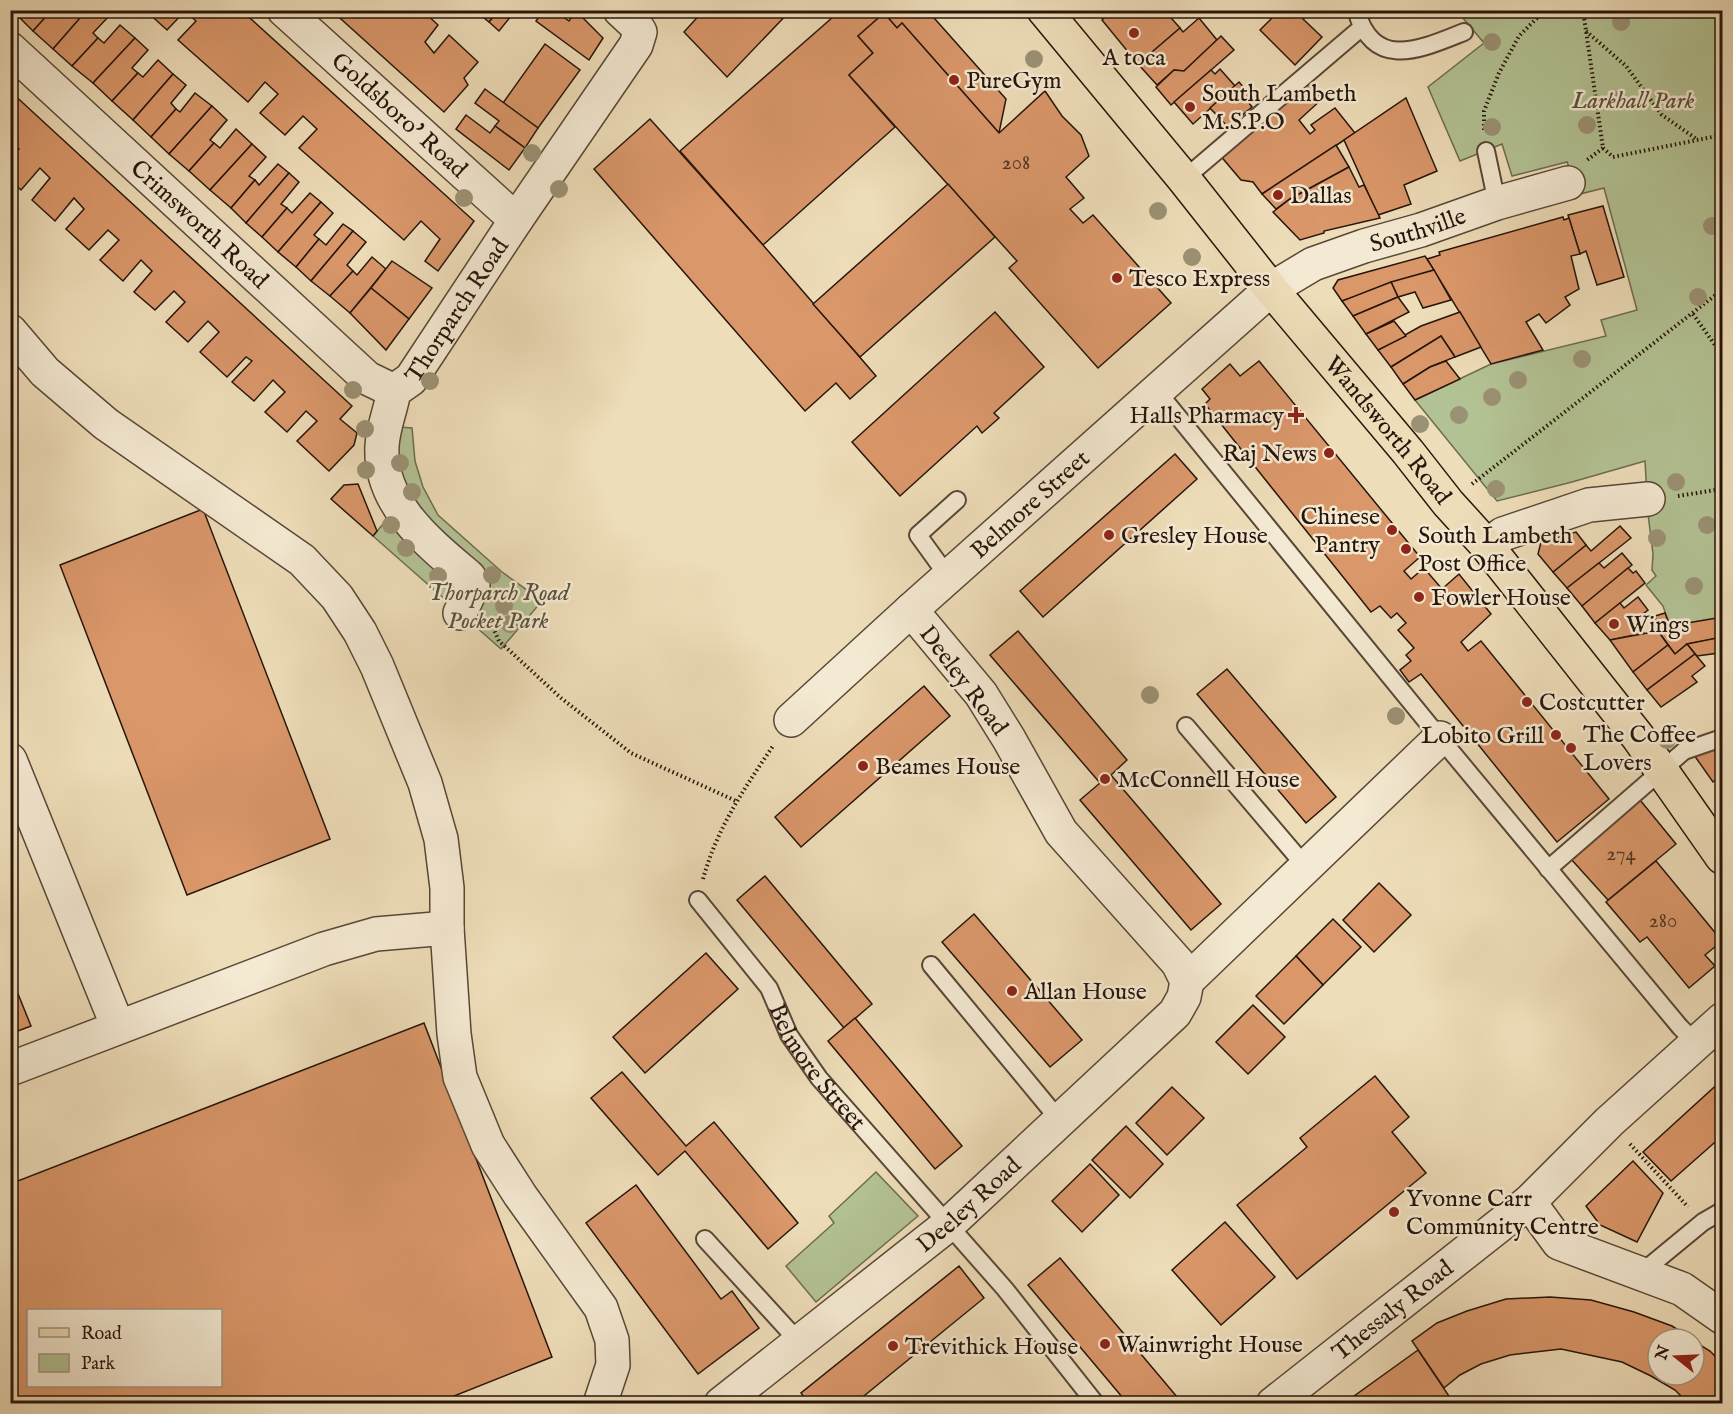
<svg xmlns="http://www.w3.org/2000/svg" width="1733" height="1414" viewBox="0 0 1733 1414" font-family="'IM FELL English',serif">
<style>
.green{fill:#b3c294;stroke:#6c6c50;stroke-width:1.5}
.building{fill:#da976a;stroke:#26150b;stroke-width:1.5;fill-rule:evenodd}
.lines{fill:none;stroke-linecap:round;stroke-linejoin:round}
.lane-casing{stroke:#584736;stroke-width:20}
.street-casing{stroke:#584736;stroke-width:36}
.primary-casing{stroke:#26150b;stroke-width:36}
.path{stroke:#26150b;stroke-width:4;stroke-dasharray:1.5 3;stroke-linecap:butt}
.lane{stroke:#f4e9d2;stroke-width:16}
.street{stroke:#f4e9d2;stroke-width:33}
.primary{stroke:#eeddb9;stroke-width:33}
.tree{fill:#9b9174}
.poi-dot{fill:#8f2418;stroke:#f4e9d2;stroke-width:2}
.labels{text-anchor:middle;stroke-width:5;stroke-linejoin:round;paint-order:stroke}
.number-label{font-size:21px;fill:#533623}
.poi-label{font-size:24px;fill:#26150b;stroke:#f4e9d2;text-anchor:start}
.park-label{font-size:24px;font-style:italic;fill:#57523b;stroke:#f4e9d2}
.street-label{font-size:24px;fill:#26150b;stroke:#f4e9d2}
</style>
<rect width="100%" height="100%" fill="#eeddb9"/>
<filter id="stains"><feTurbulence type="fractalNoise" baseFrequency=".00333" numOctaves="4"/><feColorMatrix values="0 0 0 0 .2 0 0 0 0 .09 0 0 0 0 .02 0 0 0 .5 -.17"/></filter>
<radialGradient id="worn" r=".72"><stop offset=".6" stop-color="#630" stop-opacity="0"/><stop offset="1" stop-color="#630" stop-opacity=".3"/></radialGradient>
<g class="green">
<path d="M1457 11H1722V617L1670 626 1663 606 1646 585 1656 576 1652 570 1653 554 1648 514 1645 461 1572 482 1497 501 1415 400 1491 364 1606 336 1601 320 1637 310 1604 188 1580 194 1567 162 1512 176 1502 144 1460 161 1428 87 1484 43Z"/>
<path d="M373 425 412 428 415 461 423 487 438 515 502 572 542 601 501 649 373 536 389 517Z"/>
<path d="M876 1172 918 1216 816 1302 786 1266 834 1223 829 1216Z"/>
</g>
<g class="building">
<path d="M15 10H52L33 31 14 12Z"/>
<path d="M52 10H87L53 49 33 31Z"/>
<path d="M87 10H105L110 15 93 33 98 38 72 66 53 49Z"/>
<path d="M145 10H241L474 221 438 271 425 261 440 239 421 221 404 240 299 148 317 129 303 116 285 135 260 113 278 94 265 82 248 102 178 40 196 21 185 11 167 30Z"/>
<path d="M331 10H387L391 16 397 10H422L438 25 425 42 434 53 449 35 478 62 464 78 468 85 444 112Z"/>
<path d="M480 10H499L489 22 478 13Z"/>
<path d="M499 10H516L499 31 489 22Z"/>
<path d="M544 10H553L569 21 576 11 603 38 589 60 536 21Z"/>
<path d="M704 10H791L727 77 684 32Z"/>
<path d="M841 10H927L1006 99 999 133 902 23 897 28 884 13 858 36 873 53 849 75 895 127 763 245 680 151Z"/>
<path d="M1099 10H1164L1180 28 1138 64 1102 20 1103 19Z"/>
<path d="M1280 10H1312L1303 19 1322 37 1295 65 1260 30Z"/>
<path d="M884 13 897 28 902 23 999 133 1045 91 1062 116 1081 135 1089 156 1066 177 1084 198 1070 209 1083 223 1093 215 1171 303 1098 368 1009 268 1017 261 849 75 873 53 858 36Z"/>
<path d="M1199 18 1217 40 1184 71 1174 70 1157 85 1138 64 1180 28 1183 32Z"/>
<path d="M120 25 135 38 93 83 72 66 98 38 104 43Z"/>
<path d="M1221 36 1234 50 1171 105 1156 87 1174 70 1184 71Z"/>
<path d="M135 38 148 50 132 68 138 73 112 101 93 83Z"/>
<path d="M545 44 580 70 538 128 503 103Z"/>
<path d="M158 60 173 74 133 120 112 101 138 73 143 77Z"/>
<path d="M1220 69 1235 86 1193 124 1174 102 1211 70 1215 74Z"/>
<path d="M173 74 186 85 171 103 176 109 151 137 133 120Z"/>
<path d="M1308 80 1322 99 1299 120 1310 134 1315 130 1311 125 1335 108 1355 133 1262 194 1253 182 1241 180 1219 154Z"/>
<path d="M1239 82 1250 95 1246 99 1252 107 1228 127 1210 108Z"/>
<path d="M485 89 538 128 525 148 495 126 499 121 475 103Z"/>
<path d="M10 91 352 406 340 419 357 433 354 445 329 471 297 441 317 421 306 411 287 432 265 412 285 392 273 380 254 401 232 382 252 361 246 357 227 377 200 352 219 332 208 321 188 342 166 322 185 302 174 291 155 310 134 292 152 271 141 260 123 281 100 260 119 240 108 230 89 250 66 229 84 209 74 198 55 221 32 200 50 178 40 168 21 190 10 180V158L19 149 10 142Z"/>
<path d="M195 93 212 106 169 154 151 137 176 109 180 112Z"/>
<path d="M1406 98 1437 171 1404 185 1411 204 1378 215 1344 140Z"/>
<path d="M212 106 227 120 210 140 214 143 189 171 169 154Z"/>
<path d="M466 115 490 133 495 126 525 148 509 170 456 129Z"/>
<path d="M650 119 763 245 876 376 850 399 836 383 805 411 594 169Z"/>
<path d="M236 129 252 144 210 190 189 171 214 143 220 148Z"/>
<path d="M252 144 266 157 249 176 255 180 231 208 210 190Z"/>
<path d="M1336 145 1349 167 1290 199 1276 209 1262 194Z"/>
<path d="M278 164 289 173 246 223 231 208 255 180 259 185Z"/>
<path d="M1349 167 1359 187 1364 185 1380 218 1324 231V233L1300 240 1273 212 1290 199Z"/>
<path d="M289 173 299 182 281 204 287 208 262 237 246 223Z"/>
<path d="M948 184 995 237 860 357 813 304Z"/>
<path d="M310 193 321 202 278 252 262 237 287 208 292 213Z"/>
<path d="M321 202 333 213 314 235 319 239 296 267 278 252Z"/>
<path d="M1603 206 1624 277 1597 285 1586 251 1580 254 1568 215Z"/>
<path d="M1563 217 1564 220 1569 218 1580 254 1571 256 1579 289 1565 297 1570 305 1546 323 1539 314 1526 322 1543 350 1491 364 1427 259 1440 255 1439 252Z"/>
<path d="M343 224 353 231 311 281 296 267 319 239 326 245Z"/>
<path d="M353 231 366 242 347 265 353 271 330 296 311 281Z"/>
<path d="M1425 256 1434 270 1342 301 1333 288 1338 280Z"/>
<path d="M372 257 386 269 350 313 330 296 353 271 357 275Z"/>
<path d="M392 261 432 288 409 319 371 288Z"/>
<path d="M1434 270 1451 300 1423 308 1415 292 1398 297 1391 282Z"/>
<path d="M1391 282 1398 297 1353 316 1342 301Z"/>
<path d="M371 288 409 319 386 350 350 313Z"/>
<path d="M1398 297 1409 312 1366 334 1353 316Z"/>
<path d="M995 312 1044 367 994 413 999 418 982 433 977 426 900 496 852 442Z"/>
<path d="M1460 312 1481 347 1455 357 1441 336 1391 367 1378 350 1421 326Z"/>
<path d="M1394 321 1406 336 1378 350 1366 334Z"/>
<path d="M1441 336 1455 357 1430 367 1403 384 1391 367Z"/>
<path d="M1259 361 1420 557 1404 571 1411 579 1424 568 1442 589 1459 574 1491 614 1461 642 1468 651 1481 641 1609 799 1557 842 1421 674 1409 682 1400 670 1411 661 1406 655 1414 648 1398 630 1406 623 1397 613 1391 618 1380 606 1371 612 1205 404 1210 399 1202 389 1230 364 1240 376Z"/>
<path d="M1446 361 1460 379 1415 400 1403 384 1430 367Z"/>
<path d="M1175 454 1197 479 1043 617 1020 591Z"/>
<path d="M358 484 377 531 373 536 331 499 344 485Z"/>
<path d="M203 509 330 839 187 895 60 565Z"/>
<path d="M1620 526 1631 538 1567 588 1553 572 1586 545 1591 551Z"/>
<path d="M1576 532 1586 545 1553 572 1538 554 1541 542Z"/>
<path d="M1622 553 1632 565 1582 606 1567 588 1599 563 1604 568Z"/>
<path d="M1628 568 1633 573 1636 571 1645 583 1595 623 1582 606Z"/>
<path d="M1638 597 1648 610 1634 621 1644 633 1610 640 1595 623 1620 603 1624 608Z"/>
<path d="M1665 613 1670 626 1717 618 1721 638 1687 644 1675 654 1658 631 1655 616Z"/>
<path d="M1018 631 1127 760 1111 775 1221 904 1191 930 1080 800 1100 783 990 655Z"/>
<path d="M1658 631 1668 645 1633 672 1610 640Z"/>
<path d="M1717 638 1719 653 1697 656 1687 644Z"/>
<path d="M1687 644 1695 654 1647 690 1633 672 1668 645 1675 654Z"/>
<path d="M1695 654 1705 666 1692 676 1697 682 1661 707 1647 690Z"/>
<path d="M1227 669 1336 797 1306 823 1197 694Z"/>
<path d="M924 686 950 716 801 847 775 817Z"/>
<path d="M1722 744V775L1713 782 1694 755Z"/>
<path d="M1640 800 1676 844 1608 900 1571 859 1582 848Z"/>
<path d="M1656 861 1722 941 1705 955 1715 966 1689 988 1647 937 1640 942 1606 902Z"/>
<path d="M765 876 872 1004 844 1028 737 900Z"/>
<path d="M1379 883 1411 915 1374 952 1343 920Z"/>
<path d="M974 914 1082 1040 1050 1067 942 942Z"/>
<path d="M1333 919 1361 947 1323 985 1296 956Z"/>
<path d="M706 953 738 989 645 1073 613 1037Z"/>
<path d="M1296 956 1323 985 1284 1024 1256 996Z"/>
<path d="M10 974 31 1026 10 1034Z"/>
<path d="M1253 1005 1285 1037 1248 1074 1216 1042Z"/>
<path d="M855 1018 962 1146 935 1169 828 1041Z"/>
<path d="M424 1023 552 1357 434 1404H10V1184ZM28 1310H220V1386H28Z"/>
<path d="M622 1072 686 1146 714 1122 798 1223 768 1249 685 1151 658 1175 591 1098Z"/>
<path d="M1375 1076 1409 1117 1392 1132 1426 1173 1297 1279 1237 1205 1307 1147 1300 1138Z"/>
<path d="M1722 1080V1136L1671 1181 1643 1152Z"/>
<path d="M1172 1087 1204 1118 1167 1155 1136 1123Z"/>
<path d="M1126 1126 1163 1164 1130 1198 1092 1160Z"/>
<path d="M1633 1161 1663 1193 1637 1242 1600 1225 1586 1206Z"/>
<path d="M1090 1164 1119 1195 1082 1232 1052 1201Z"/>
<path d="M636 1185 721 1299 732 1291 759 1328 698 1374 586 1223Z"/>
<path d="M1225 1222 1275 1277 1221 1325 1172 1270Z"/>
<path d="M1060 1258 1183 1404H1128L1028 1285Z"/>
<path d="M959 1266 984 1298 854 1404H809L801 1393Z"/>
<path d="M1550 1297 1591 1300 1634 1312 1672 1326 1692 1339H1658V1375H1694V1341L1710 1351 1722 1363V1404H1689L1675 1390 1651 1376 1622 1362 1561 1349 1510 1355 1481 1364 1460 1375 1444 1388 1412 1341 1437 1323 1467 1311 1506 1299Z"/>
<path d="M1418 1350 1451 1399 1445 1404H1343Z"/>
</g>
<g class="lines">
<defs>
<g id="lane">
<path d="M1356 10C1374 72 1421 49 1464 32"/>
<path d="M1486 151 1497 203"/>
<path d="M1184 179 1361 28"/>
<path d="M1157 391 1440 738 1680 1027 1697 1044"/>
<path d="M952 582 918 535 957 500"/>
<path d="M1186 726 1306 867"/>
<path d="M1548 869 1684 751 1722 738"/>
<path id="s1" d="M698 900 769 988 789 1035 819 1078 1005 1289 1096 1404"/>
<path d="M931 965 1061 1122"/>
<path d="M705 1239 799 1342"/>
<path d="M1640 1274 1703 1222 1722 1211"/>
</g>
<g id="street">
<path id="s2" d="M284 10 516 220"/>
<path id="s3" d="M10 49 367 378 394 391"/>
<path d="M10 331 45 372 106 424 302 560 337 597 360 632 377 666 425 783 441 839 447 888V928L454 1034 460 1077 488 1145 520 1195 601 1308 612 1340 613 1365 600 1404"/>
<path d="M1487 546 1503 534 1589 505 1648 499"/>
<path id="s4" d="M460 613 473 585 469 577C429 543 379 504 382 446 383 427 391 409 394 391L411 379 516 220 636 45 640 32 635 24 620 10"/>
<path id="s5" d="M791 720 911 610 1271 289 1313 264 1364 246 1421 230 1497 203 1568 183"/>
<path d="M10 760 118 1027"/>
<path d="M1187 981 1440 738"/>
<path d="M10 1069 324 949 376 934 447 928"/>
<path d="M1529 1202 1559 1243 1682 1289 1722 1317"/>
<path id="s6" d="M721 1404 949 1224 1175 1013 1184 997 1187 981 1178 963 1061 832 1009 739 981 694 911 610"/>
<path id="s7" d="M1273 1404 1529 1202 1609 1122 1722 1020"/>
</g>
<g id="primary">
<path id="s8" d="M1044 10 1184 179 1271 289 1408 452 1448 503 1487 546 1638 737 1722 857"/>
</g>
</defs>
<use href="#lane" class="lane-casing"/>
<use href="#street" class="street-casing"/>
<use href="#primary" class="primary-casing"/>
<g class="path">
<path d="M1583 10 1603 148 1587 160"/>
<path d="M1586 31 1626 66 1662 115 1698 140"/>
<path d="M1484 130V111L1499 73 1519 36 1545 10"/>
<path d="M1603 148 1613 157 1722 135"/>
<path d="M1693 314 1722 355"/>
<path d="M1472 484 1722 290"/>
<path d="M1678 496 1722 489"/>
<path d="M491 623 499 641 561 698 631 753 736 801"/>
<path d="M703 879C717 828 744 789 773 746"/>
<path d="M1630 1144 1688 1207"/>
</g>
<use href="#lane" class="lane"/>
<use href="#street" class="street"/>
<use href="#primary" class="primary"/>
</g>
<g class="tree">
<circle cx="1621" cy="22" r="9"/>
<circle cx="1492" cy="42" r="9"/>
<circle cx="1034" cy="59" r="9"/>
<circle cx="1618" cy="100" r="9"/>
<circle cx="1587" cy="125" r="9"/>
<circle cx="1492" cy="127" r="9"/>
<circle cx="532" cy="153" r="9"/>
<circle cx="559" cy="189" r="9"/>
<circle cx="464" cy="198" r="9"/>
<circle cx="1158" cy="211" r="9"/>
<circle cx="1712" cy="226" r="9"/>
<circle cx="1192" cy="257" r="9"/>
<circle cx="1698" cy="297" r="9"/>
<circle cx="1582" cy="359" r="9"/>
<circle cx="1518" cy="380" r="9"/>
<circle cx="430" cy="381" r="9"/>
<circle cx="353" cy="390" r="9"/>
<circle cx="1492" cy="397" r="9"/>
<circle cx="1459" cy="415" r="9"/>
<circle cx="1420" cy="424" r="9"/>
<circle cx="365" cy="429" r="9"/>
<circle cx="400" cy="463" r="9"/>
<circle cx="366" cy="470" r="9"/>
<circle cx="1676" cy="482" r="9"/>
<circle cx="1496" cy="489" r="9"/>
<circle cx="412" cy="492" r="9"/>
<circle cx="391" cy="525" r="9"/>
<circle cx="1707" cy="525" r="9"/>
<circle cx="1657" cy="538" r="9"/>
<circle cx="406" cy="548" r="9"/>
<circle cx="492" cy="575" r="9"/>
<circle cx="438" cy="576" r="9"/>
<circle cx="1694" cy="586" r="9"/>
<circle cx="504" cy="606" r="9"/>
<circle cx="510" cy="624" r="9"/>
<circle cx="1150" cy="695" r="9"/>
<circle cx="1396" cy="716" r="9"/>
<circle cx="1667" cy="740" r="9"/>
</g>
<g class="poi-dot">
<circle cx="1134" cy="33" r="6"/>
<circle cx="954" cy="80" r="6"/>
<circle cx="1190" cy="107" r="6"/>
<circle cx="1278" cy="195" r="6"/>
<circle cx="1117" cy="278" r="6"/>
<path d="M1293 406h6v6h6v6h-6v6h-6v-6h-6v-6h6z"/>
<circle cx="1329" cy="453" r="6"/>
<circle cx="1392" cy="530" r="6"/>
<circle cx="1109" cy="535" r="6"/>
<circle cx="1406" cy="549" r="6"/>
<circle cx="1419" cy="597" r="6"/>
<circle cx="1614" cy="624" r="6"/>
<circle cx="1527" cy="702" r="6"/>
<circle cx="1556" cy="735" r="6"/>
<circle cx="1571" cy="748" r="6"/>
<circle cx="863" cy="766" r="6"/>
<circle cx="1105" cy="779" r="6"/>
<circle cx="1012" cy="991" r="6"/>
<circle cx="1394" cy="1212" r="6"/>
<circle cx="1105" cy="1344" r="6"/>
<circle cx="893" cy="1346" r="6"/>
</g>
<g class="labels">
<g class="number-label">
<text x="1016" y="169">208</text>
<text x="1621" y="860">274</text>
<text x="1663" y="927">280</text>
</g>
<g class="poi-label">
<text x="1134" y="65" text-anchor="middle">A toca</text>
<text x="966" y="88">PureGym</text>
<text x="1202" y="101">South Lambeth<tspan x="1202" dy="28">M.S.P.O</tspan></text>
<text x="1290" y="203">Dallas</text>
<text x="1129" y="286">Tesco Express</text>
<text x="1284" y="423" text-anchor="end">Halls Pharmacy</text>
<text x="1317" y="461" text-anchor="end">Raj News</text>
<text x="1380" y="524" text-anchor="end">Chinese<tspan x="1380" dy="28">Pantry</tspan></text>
<text x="1121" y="543">Gresley House</text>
<text x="1418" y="543">South Lambeth<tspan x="1418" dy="28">Post Office</tspan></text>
<text x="1431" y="605">Fowler House</text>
<text x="1626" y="632">Wings</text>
<text x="1539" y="710">Costcutter</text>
<text x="1583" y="742">The Coffee<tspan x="1583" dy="28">Lovers</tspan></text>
<text x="1544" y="743" text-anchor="end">Lobito Grill</text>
<text x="875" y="774">Beames House</text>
<text x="1117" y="787">McConnell House</text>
<text x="1024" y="999">Allan House</text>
<text x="1406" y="1206">Yvonne Carr<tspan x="1406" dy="28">Community Centre</tspan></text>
<text x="1117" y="1352">Wainwright House</text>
<text x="905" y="1354">Trevithick House</text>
</g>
<g class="park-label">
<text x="1633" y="108">Larkhall Park</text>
<text x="498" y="600">Thorparch Road<tspan x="498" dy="28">Pocket Park</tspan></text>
</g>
<g class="street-label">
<text dy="8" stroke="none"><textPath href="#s2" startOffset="156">Goldsboro' Road</textPath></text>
<text dy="8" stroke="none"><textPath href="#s3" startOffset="258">Crimsworth Road</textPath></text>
<text dy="8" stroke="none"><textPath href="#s5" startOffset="804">Southville</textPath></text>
<text dy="8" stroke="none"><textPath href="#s4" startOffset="363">Thorparch Road</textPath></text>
<text dy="8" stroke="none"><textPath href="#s8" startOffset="543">Wandsworth Road</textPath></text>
<text dy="8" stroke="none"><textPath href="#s5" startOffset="322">Belmore Street</textPath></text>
<text transform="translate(964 680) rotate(53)" y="8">Deeley Road</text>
<text dy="8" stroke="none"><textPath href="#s1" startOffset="206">Belmore Street</textPath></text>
<text dy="8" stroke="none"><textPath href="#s6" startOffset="318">Deeley Road</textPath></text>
<text dy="8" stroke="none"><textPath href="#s7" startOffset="152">Thessaly Road</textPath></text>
</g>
</g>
<rect width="1733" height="1414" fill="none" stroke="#eeddb9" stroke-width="36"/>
<rect x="12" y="12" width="1709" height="1390" fill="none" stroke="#26150b" stroke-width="3"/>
<rect x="18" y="18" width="1697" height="1378" fill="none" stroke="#26150b" stroke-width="1.5"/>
<rect x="27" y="1309" width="195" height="78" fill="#f4e9d2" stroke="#a29482" stroke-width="1.5"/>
<rect x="39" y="1328" width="30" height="9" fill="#eeddb9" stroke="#a29482" stroke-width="1.5"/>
<text x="81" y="1339" font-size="18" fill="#26150b">Road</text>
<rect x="39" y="1354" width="30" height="18" fill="#b3c294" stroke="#a29482" stroke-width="1.5"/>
<text x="81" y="1369" font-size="18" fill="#26150b">Park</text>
<g transform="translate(1676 1357) rotate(288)"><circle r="28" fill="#f4e9d2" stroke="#a29482" stroke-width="1.5"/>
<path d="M0-4.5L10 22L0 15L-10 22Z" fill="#8f2418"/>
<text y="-9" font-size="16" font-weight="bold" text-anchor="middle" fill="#26150b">N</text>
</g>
<rect width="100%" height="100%" filter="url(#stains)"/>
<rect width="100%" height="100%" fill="url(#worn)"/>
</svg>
